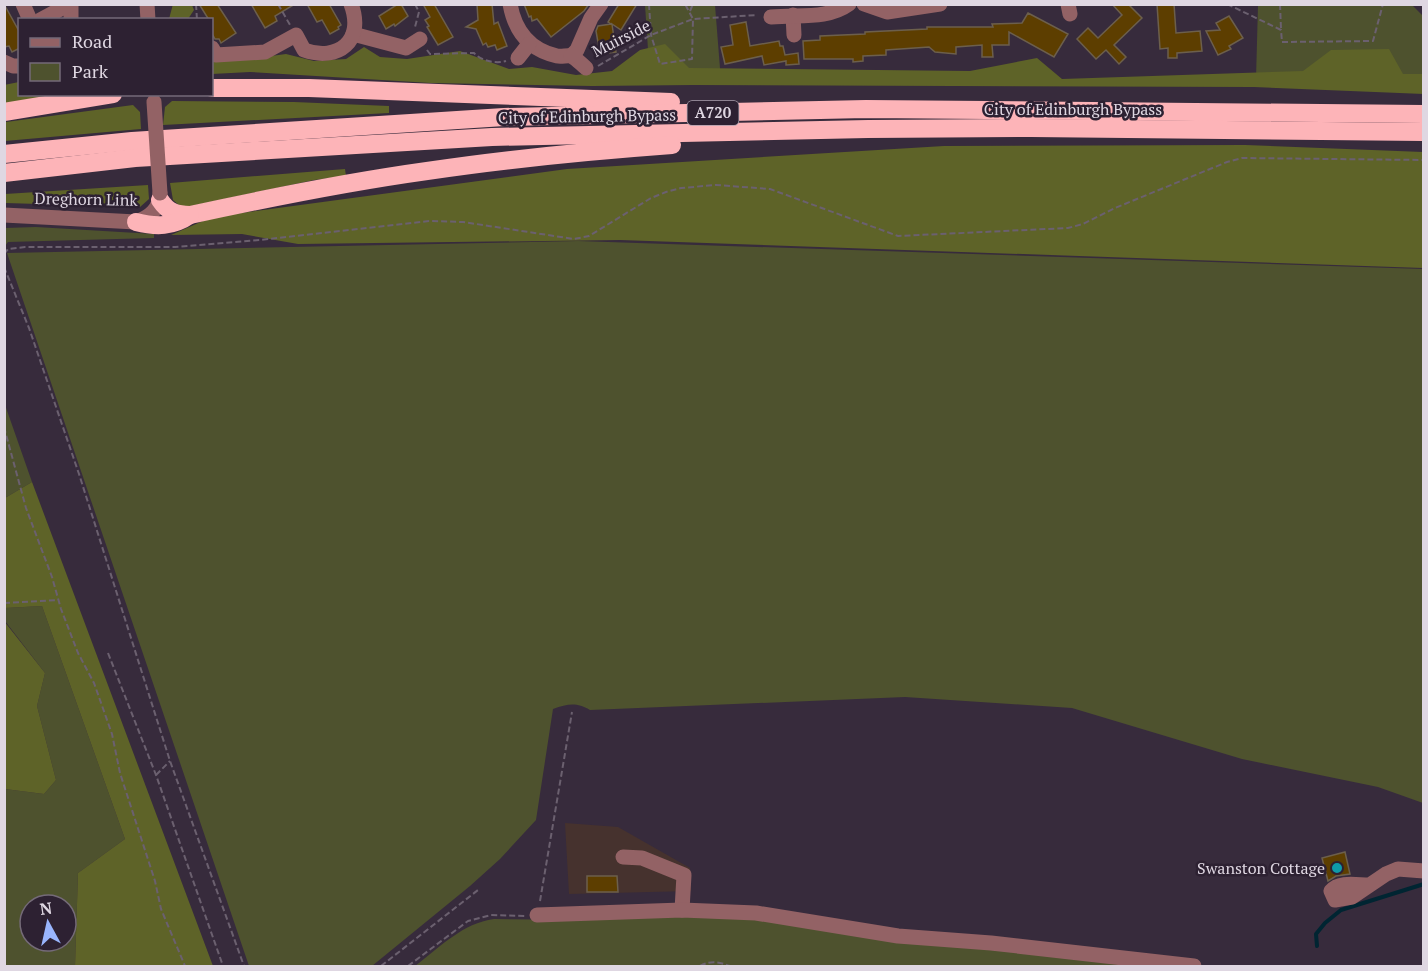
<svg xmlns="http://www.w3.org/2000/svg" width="1428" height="971" viewBox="0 0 1428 971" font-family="'PT Serif',serif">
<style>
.industrial{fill:#46322e}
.green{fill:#4e522e;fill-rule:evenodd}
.forest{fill:#5e6328}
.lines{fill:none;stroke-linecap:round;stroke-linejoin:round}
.stream{stroke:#002532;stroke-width:4}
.building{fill:#5d3e00;stroke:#6c5f4c;stroke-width:1.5}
.path{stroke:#6b606f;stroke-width:2;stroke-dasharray:6 3;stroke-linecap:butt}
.minor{stroke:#936265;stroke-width:15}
.highway{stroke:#fdb4b8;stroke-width:18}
.minor-bridge{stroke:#936265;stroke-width:15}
.culture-dot{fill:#0f9aa8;stroke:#2d2132;stroke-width:2}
.labels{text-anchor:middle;stroke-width:5;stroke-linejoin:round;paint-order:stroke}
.shield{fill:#2d2132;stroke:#aaa0ad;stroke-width:1.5}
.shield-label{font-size:15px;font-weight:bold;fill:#dfd7e2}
.street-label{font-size:16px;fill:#dfd7e2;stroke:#2d2132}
.poi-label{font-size:16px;fill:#dfd7e2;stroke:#2d2132;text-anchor:end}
</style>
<rect width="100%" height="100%" fill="#372b3c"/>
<path class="industrial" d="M565 823 618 827 690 868 691 891 569 894Z"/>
<g class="green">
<path d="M645 5H715L721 81 650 79Z"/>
<path d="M1258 5H1412L1423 16V82L1256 79Z"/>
<path d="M36 227 154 234V238L8 242 5 246V228Z"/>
<path d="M578 241 1423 269V803L1378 787 1242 759 1072 708 905 697 590 710C576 702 568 704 553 709L536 820 500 859 470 886 372 966H249L7 253Z"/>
<path d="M4 402 32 482 5 498H4Z"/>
<path d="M42 606 125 839 78 873 75 966H5V789L44 794 56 780 37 706 45 673 5 621V608ZM30 905H66V941H30Z"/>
<path d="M684 915 741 918 1165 966H415C440 947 463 923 494 919L586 920Z"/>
</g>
<g class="forest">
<path d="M173 4 192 5 194 10 188 19H169Z"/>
<path d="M665 44 689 68 970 71 1037 58 1062 79 1303 71 1331 50 1389 49 1403 74H1423L1424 94 1254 87 693 85 592 86 431 83 250 72 212 74V58H256L286 54 314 61 346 59 364 47 380 57 407 59 460 51 509 69 532 67 576 75 612 71 640 50Z"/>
<path d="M19 82 20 94 53 95 5 104 4 85Z"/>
<path d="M172 101 294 102 389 106V113L163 125 165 107Z"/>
<path d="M133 105 140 112 141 129 5 141V122H6Z"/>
<path d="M1245 145 1423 152V268L620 240 298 244 242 234 171 235 212 217 567 169 944 146Z"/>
<path d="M345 169 346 176 314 180 191 206H180L173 200 170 183Z"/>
<path d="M148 185 149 199 140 207 5 203V194Z"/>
<path d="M32 482 213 966H75L78 873 125 839 42 606 5 608V498Z"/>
<path d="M4 621 45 673 37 706 56 780 44 794 5 789Z"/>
</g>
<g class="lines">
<path class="stream" d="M1317 946 1316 934 1325 923 1341 910 1424 884"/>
</g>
<g class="building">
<path d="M4 4 20 33V48L12 52 9 46 4 47Z"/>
<path d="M199 4H217L236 33 221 43 219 39H215L212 34V20H209Z"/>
<path d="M251 4H295L275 16 277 21 265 28Z"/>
<path d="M307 4H329L341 25 338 27 339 29 330 34 322 20 317 22Z"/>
<path d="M398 4H401L408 16 395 26 394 24 386 29 379 16Z"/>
<path d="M423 4H434L453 37 438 45 427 27 429 26 425 20 430 17Z"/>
<path d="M477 4H492L494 24 498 22 507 46 497 50 495 45 488 47 486 43 483 45 476 29 466 27 478 20Z"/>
<path d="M524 4H589L584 11 551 37 537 19 532 21 531 16 529 17Z"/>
<path d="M619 4H637L621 30 612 24 616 52 600 54 596 31 598 26 611 24 608 22Z"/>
<path d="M1112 4H1128L1142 18 1114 45 1126 57 1119 64 1106 50 1096 59 1077 39 1088 28 1098 38 1122 15Z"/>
<path d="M1157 4H1174L1176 33 1200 31 1202 51 1177 53V58H1168V48L1160 49Z"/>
<path d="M1028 13 1068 34 1054 57 1009 32V45H992L993 57H982V45L956 47V54L935 52 929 47 886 50V55L863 56V61L853 62V59H804L803 41 820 40V36L865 34V32L927 29V27H993L992 24 1022 23Z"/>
<path d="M1229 16 1243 38 1229 46 1231 49 1218 55 1206 31 1220 30 1216 23Z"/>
<path d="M746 22 750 46 779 41 780 46H783L785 55 798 53 799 64 786 65V61L764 65 762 56 725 64 721 47 733 45 730 25Z"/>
<path d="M1345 852 1350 874 1336 876 1328 881 1322 858Z"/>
<path d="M587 876H617L618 892H587Z"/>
</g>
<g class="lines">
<g class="path">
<path d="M196 4 197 20"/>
<path d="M278 4 290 25"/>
<path d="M415 4 419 12 415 27"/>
<path d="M649 4 651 35 660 64 692 59 693 19 685 4"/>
<path d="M1227 4 1281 30 1282 42 1373 41 1383 4"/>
<path d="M1280 4 1281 29"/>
<path d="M690 11 693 4"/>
<path d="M427 50 430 54 474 53C481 61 496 64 506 61"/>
<path d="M598 66 651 35 693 19 757 15"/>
<path d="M4 254 8 249 25 247H175L260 240 429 221 463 222 574 239 589 236 651 198 666 192 681 188 716 185 770 189 898 236 1068 228 1083 224 1115 208 1227 162 1242 158 1424 160"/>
<path d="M4 267 29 328 79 474 170 761 244 966"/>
<path d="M4 427 26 508 52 577 61 609 78 653 94 683 112 734 120 773 155 881 161 909 185 966"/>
<path d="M4 603 59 600"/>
<path d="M108 653 156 775 223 966"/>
<path d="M156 775 170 761"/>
<path d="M540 901 572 712"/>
<path d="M381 966 478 890"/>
<path d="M408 966 468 921 491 915 525 916"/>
<path d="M700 966C711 960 719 962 730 966"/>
</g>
<g class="minor">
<path d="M23 4 30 20"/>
<path d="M71 4V20"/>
<path d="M147 4 148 20"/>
<path d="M510 4C515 32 530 50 557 56 562 57 567 55 571 56 576 58 582 65 586 68"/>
<path d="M864 4 887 12 940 4"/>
<path d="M1068 4 1070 14"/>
<path d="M793 15 794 35"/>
<path d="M771 17C798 14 827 20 849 4"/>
<path d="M40 20 70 4"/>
<path d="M353 34 406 48 420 39"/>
<path d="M212 48 216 55 265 52 296 35 304 50C338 62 365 41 351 4"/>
<path d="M571 56 577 50 591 18 601 4"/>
<path d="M518 58 529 44"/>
<path d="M4 62 13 66H20"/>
<path d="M4 215 136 222C150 217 160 209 160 193"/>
<path d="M623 857 642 858 684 875 682 910"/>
<path d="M1369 885C1357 885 1339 881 1331 891L1335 900 1352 897 1386 874 1398 869 1424 871"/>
<path d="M537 915 682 910 756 913 898 936 991 943 1194 966"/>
</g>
<g class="highway">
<path d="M212 88H309L671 102"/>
<path d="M4 112 113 94"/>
<path d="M4 154 132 141 504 117 866 109 1424 114"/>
<path d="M4 173 135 158 492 137 868 129 1031 128 1424 132"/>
<path d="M160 200C168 212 176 215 190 215 268 198 348 182 427 171 508 159 590 151 672 145"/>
<path d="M136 222C156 227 173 227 190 215"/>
</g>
<path class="minor-bridge" d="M154 102 160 193"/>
</g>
<circle class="culture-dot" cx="1337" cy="868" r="6"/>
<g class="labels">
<rect class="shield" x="687.5" y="101" width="51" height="24" rx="4.5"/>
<g class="shield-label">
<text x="713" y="118">A720</text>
</g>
<g class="street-label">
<text transform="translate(621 38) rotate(-27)" y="6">Muirside</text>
<text x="1073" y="115">City of Edinburgh Bypass</text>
<text transform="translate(587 116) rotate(-1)" y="6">City of Edinburgh Bypass</text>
<text transform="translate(86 199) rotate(1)" y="6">Dreghorn Link</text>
</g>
<g class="poi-label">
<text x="1325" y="874">Swanston Cottage</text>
</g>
</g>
<rect width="1428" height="971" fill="none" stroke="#dfd7e2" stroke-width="12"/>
<rect x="18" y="18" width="195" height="78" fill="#2d2132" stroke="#746a78" stroke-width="1.5"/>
<rect x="30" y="38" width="30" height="9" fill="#936265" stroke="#746a78" stroke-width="1.5"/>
<text x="72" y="48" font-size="18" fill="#dfd7e2">Road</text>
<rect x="30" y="63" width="30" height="18" fill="#4e522e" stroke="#746a78" stroke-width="1.5"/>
<text x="72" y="78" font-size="18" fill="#dfd7e2">Park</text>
<g transform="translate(48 923) rotate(352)"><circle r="28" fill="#2d2132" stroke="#746a78" stroke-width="1.5"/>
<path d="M0-4.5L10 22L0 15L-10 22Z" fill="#99b5fd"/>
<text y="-9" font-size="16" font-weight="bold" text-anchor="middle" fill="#dfd7e2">N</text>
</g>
</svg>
